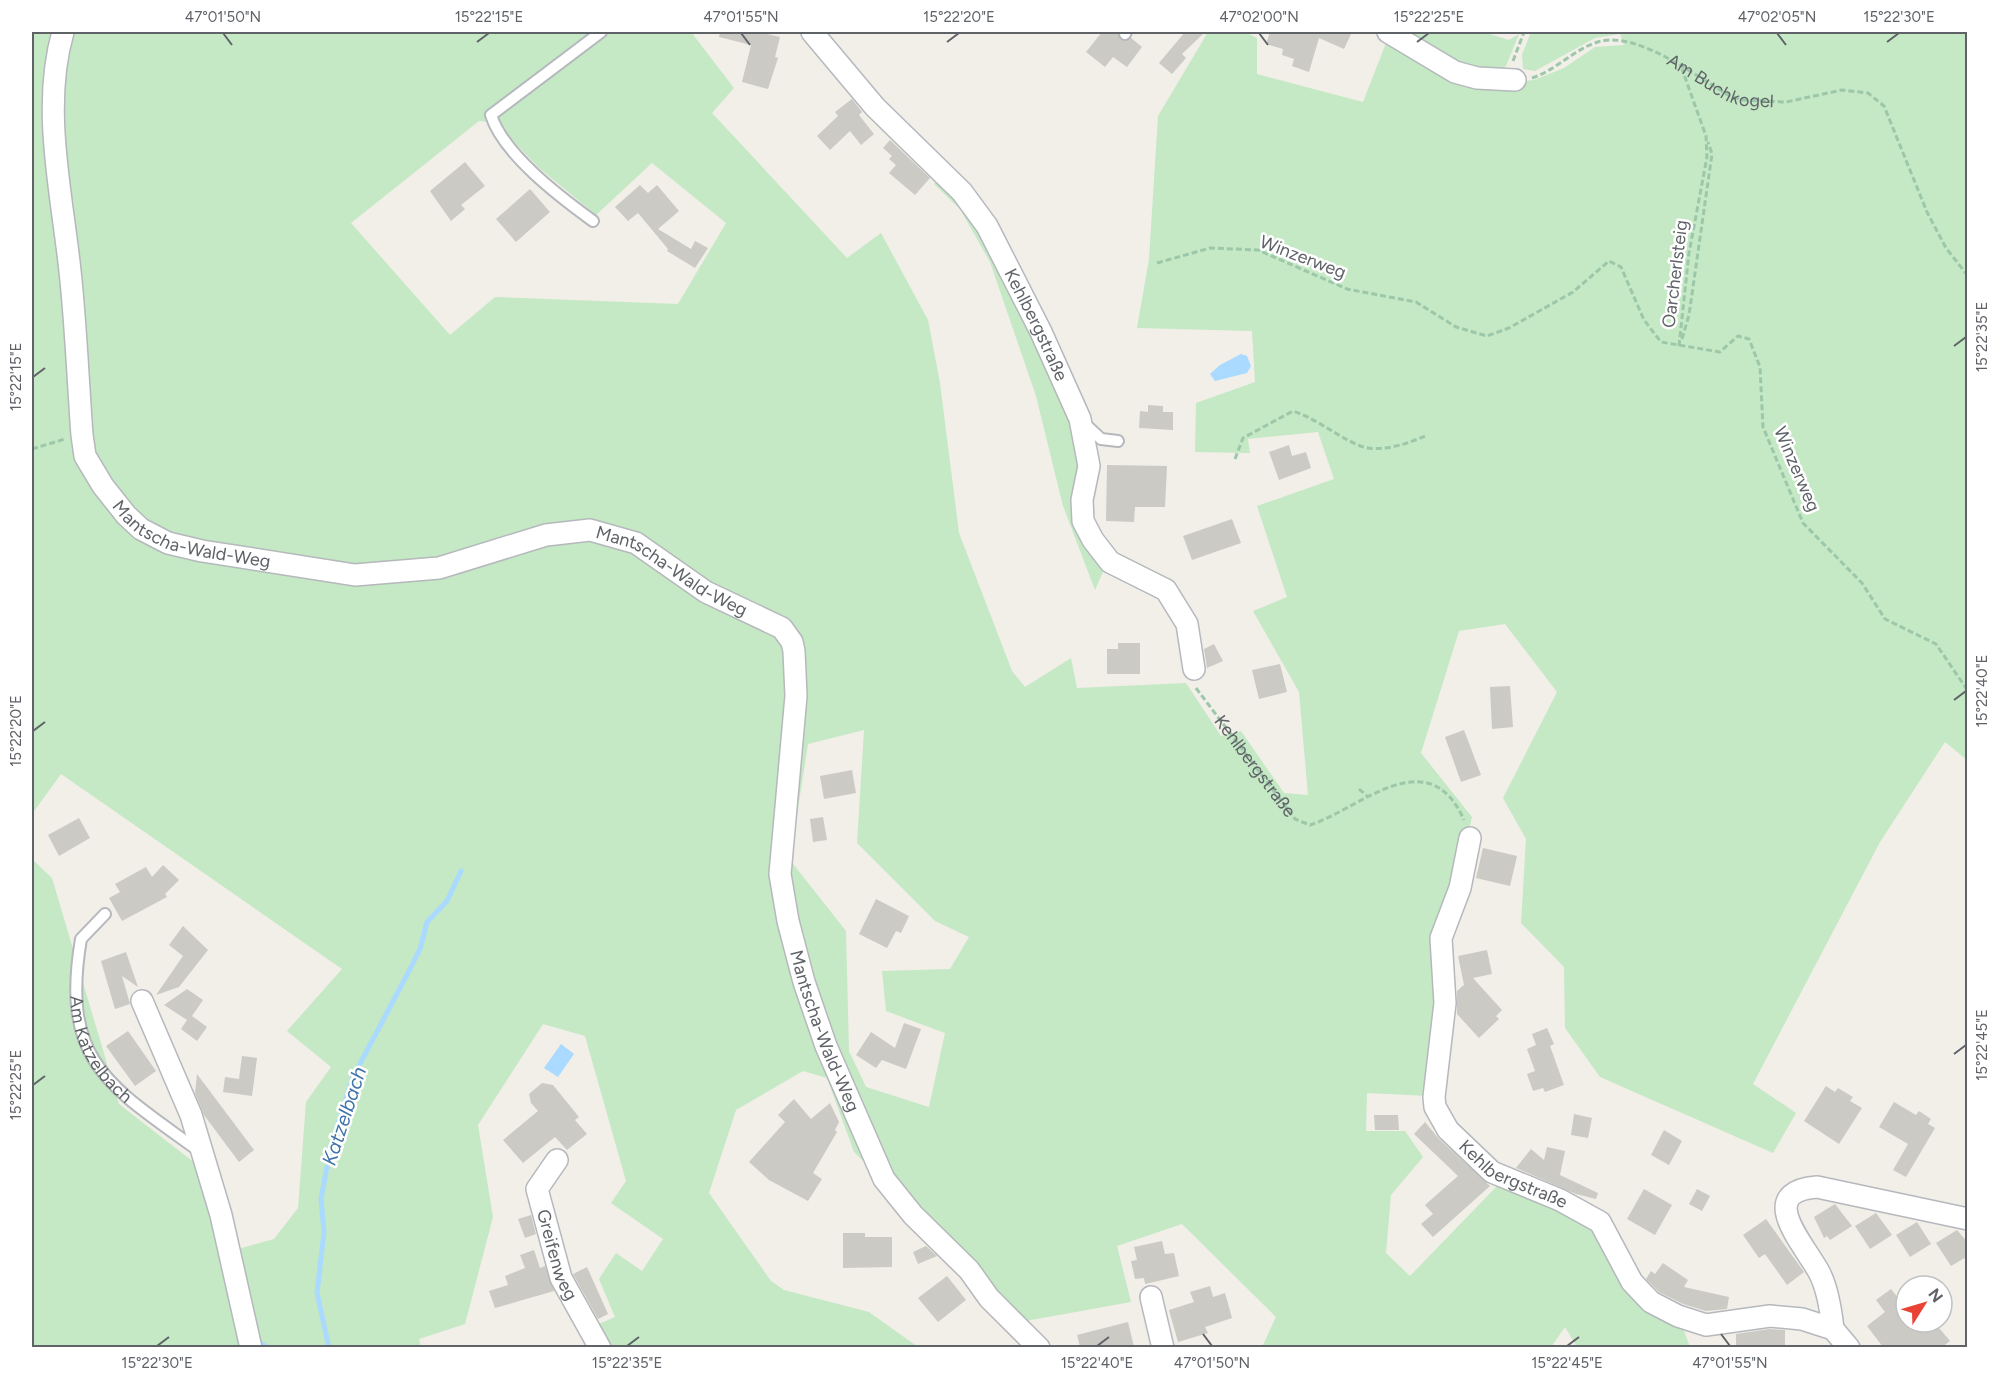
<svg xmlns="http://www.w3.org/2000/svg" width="1999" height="1379" viewBox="0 0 1999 1379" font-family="Figtree,sans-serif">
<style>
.green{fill:#c5e8c5;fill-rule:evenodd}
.water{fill:#aadaff}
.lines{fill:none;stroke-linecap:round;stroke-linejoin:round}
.stream{stroke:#aadaff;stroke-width:5}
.building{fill:#cccac5}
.lane-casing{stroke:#b5b8bc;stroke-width:14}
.street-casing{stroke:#b5b8bc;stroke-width:24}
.path{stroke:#9cc7a9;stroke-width:3;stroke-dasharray:6 3;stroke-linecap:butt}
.lane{stroke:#fff;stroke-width:10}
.street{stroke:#fff;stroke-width:21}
.ticks{fill:none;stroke:#5f6368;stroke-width:2}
.labels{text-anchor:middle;stroke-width:5;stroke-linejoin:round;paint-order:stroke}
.street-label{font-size:18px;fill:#5f6368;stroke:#fff}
.water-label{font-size:20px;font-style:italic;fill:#4174aa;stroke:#fff}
.neatline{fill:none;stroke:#5f6368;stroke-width:2}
.ticks-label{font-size:15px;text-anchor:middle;fill:#5f6368}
</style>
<rect width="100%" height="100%" fill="#f1efe8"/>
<g class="green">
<path d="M32 32H691L734 88 712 113 847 258 881 233 928 320 940 383 959 533 1012 671 1025 687 1071 658 1077 688 1186 683 1221 736 1241 731 1284 793 1308 795 1299 692 1253 611 1287 597 1257 506 1334 479 1318 432 1248 439 1250 453 1195 452 1196 403 1255 382 1252 331 1137 328 1149 259 1158 116 1208 32H1245L1257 38V74L1363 102 1388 38 1487 85 1534 80 1564 68 1595 47 1624 45 1620 34 1595 38 1535 71 1523 69 1522 55 1531 32H1967V760L1945 742 1880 842 1753 1084 1796 1113 1773 1153 1600 1077 1565 1028 1564 967 1521 923 1526 839 1503 798 1557 692 1505 624 1459 631 1421 753 1472 817 1455 890 1429 1096 1367 1093 1366 1131H1405L1423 1157 1391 1195 1386 1253 1410 1276 1499 1184 1561 1204 1594 1228 1682 1326 1690 1347H1577L1565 1327 1551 1347H1262L1276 1317 1182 1224 1117 1246 1131 1302 1020 1322 982 1278 854 1152 827 1078 803 1071 736 1110 709 1193 771 1281 784 1290 869 1312 918 1347H606L592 1327 615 1317 599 1279 616 1253 642 1271 663 1239 611 1203 626 1181 585 1036 543 1024 478 1125 493 1217 465 1324 419 1339 421 1347H32V859L52 878 119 1104 218 1181 238 1249 274 1239 298 1208 306 1102 331 1067 287 1031 342 969 61 774 32 814ZM479 121 496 123 538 167 596 215 652 163 726 223 678 304 495 297 450 335 351 223ZM864 730 857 843 935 921 969 937 950 969 882 971 886 1011 945 1033 929 1107 866 1087 849 1051 846 931 790 860 808 744Z"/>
<path d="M1402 32H1483L1509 40 1519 34 1506 66 1500 71 1457 65Z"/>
<path d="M940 176 989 237 1074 424 1082 467 1075 507 1106 565 1095 590 1063 506 1036 396 990 262 960 209 934 184Z"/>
</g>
<g class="water">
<path d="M1241 354 1247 356 1251 366 1247 373 1215 381 1210 374 1220 365Z"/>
<path d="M561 1044 574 1054 558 1077 544 1068Z"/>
</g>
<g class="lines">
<g class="stream">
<path d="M256 1340 268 1348"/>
<path d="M329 1348 317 1293 324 1232 321 1199 331 1145 353 1077 409 971 420 949 427 922 447 901 461 871"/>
</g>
</g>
<g class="building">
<path d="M720 32H759L780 37 775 57 778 58 768 89 742 82 751 45 719 37Z"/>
<path d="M1102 32H1118L1121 40 1131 38 1142 47 1127 67 1113 57 1105 67 1086 52Z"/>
<path d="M1185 32H1205L1182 54 1186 58 1172 74 1159 63Z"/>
<path d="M1270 32H1352L1344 49 1319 38 1309 72 1292 66 1294 59 1282 55 1283 49 1266 44Z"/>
<path d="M852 99 862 112 859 115 874 134 861 145 850 131 830 150 817 136 838 116 835 112Z"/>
<path d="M890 140 930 178 915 195 889 173 896 165 889 159 892 156 883 148Z"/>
<path d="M465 162 485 186 461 205 465 209 451 221 430 191Z"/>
<path d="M640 185 648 193 657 185 679 211 658 229 691 249 695 241 708 248 695 268 667 251 668 249 638 213 628 221 615 207Z"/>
<path d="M530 189 550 212 516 242 496 219Z"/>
<path d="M1148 405 1163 406V412H1173V430L1139 428 1140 411 1148 412Z"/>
<path d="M1289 445 1292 456 1306 452 1311 468 1279 480 1269 452Z"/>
<path d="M1107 465 1167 466 1165 507H1135L1134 522 1106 521Z"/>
<path d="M1232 519 1241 543 1192 560 1183 536Z"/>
<path d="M1118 643H1140V674H1107V649H1118Z"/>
<path d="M1214 644 1223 661 1207 668 1204 649Z"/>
<path d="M1280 664 1287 692 1259 699 1252 670Z"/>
<path d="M1510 686 1513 727 1492 729 1490 687Z"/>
<path d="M1464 730 1481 775 1461 782 1445 737Z"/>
<path d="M852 770 856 793 824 799 820 776Z"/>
<path d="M823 817 827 840 813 842 810 819Z"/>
<path d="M79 818 90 838 59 856 48 835Z"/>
<path d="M1483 848 1517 856 1510 886 1476 878Z"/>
<path d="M163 865 179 880 165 894 167 897 122 921 109 898 120 892 115 884 146 867 152 877Z"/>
<path d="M876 899 909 916 901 933 896 931 887 948 859 934Z"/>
<path d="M183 926 208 950 179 987 156 995 183 956 169 945Z"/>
<path d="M1487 950 1492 974 1473 978 1502 1010 1496 1016 1499 1019 1479 1038 1457 1014V991L1464 985 1458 956Z"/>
<path d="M126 952 138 987 122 976 130 1004 115 1009 101 961Z"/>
<path d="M187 989 203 1000 192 1016 207 1027 197 1041 181 1029 187 1020 164 1005Z"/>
<path d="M904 1023 921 1029 906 1069 882 1060 876 1068 856 1055 871 1032 895 1048Z"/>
<path d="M1547 1028 1554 1044 1550 1046 1564 1085 1545 1092 1543 1088 1533 1091 1527 1074 1535 1071 1527 1049 1536 1045 1532 1034Z"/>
<path d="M128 1031 156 1071 135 1086 106 1046Z"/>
<path d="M242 1056 257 1058 252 1096 223 1092 225 1077 239 1079Z"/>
<path d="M197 1074 254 1150 239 1162 204 1115 195 1093Z"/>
<path d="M542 1083 553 1085 579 1117 575 1120 587 1134 567 1150 555 1137 523 1163 503 1140 538 1111 531 1103 529 1094Z"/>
<path d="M1826 1086 1835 1092 1838 1088 1853 1097 1850 1101 1862 1108 1839 1144 1804 1121Z"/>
<path d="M794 1099 811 1119 830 1103 839 1122 835 1130 837 1132 813 1173 822 1179 808 1201 769 1180 749 1162 785 1122 778 1115Z"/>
<path d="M1894 1102 1916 1115 1919 1111 1931 1119 1928 1124 1935 1128 1906 1177 1893 1170 1908 1144 1879 1127Z"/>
<path d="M1574 1114 1592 1118 1588 1138 1571 1135Z"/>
<path d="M1374 1115H1398L1399 1130H1375Z"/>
<path d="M1425 1122 1439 1139 1490 1186 1433 1237 1421 1224 1433 1214 1425 1205 1458 1176 1414 1134Z"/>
<path d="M1664 1130 1682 1141 1669 1165 1651 1155Z"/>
<path d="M1547 1147 1565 1151 1560 1175 1598 1193 1596 1199 1576 1194 1516 1168 1531 1149 1544 1160Z"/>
<path d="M1644 1189 1672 1205 1655 1235 1627 1219Z"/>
<path d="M1697 1189 1710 1196 1702 1211 1689 1204Z"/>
<path d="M1835 1204 1852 1226 1830 1240 1827 1236 1824 1238 1814 1217Z"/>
<path d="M1876 1213 1892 1235 1870 1249 1855 1226Z"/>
<path d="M531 1215 536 1234 525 1238 518 1219Z"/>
<path d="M1766 1219 1804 1272 1787 1285 1765 1254 1759 1258 1743 1235Z"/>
<path d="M1917 1222 1931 1244 1910 1257 1896 1235Z"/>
<path d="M1957 1230 1968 1243V1256L1951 1266 1936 1243Z"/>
<path d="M843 1233H865V1237H892V1267L843 1268Z"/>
<path d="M1162 1241 1165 1254 1174 1253 1179 1276 1145 1284 1144 1278 1135 1279 1131 1261 1137 1260 1134 1247Z"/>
<path d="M926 1246 937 1256 918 1264 913 1252Z"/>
<path d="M534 1250 540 1268 545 1266 554 1291 495 1308 489 1291 508 1285 505 1276 525 1268 520 1255Z"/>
<path d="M1663 1263 1688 1280 1684 1287 1729 1297 1727 1309 1706 1311 1683 1304 1659 1292 1646 1279 1651 1271 1655 1274Z"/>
<path d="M587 1267 608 1314 598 1319 573 1274Z"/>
<path d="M947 1276 966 1300 938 1322 918 1298Z"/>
<path d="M1210 1286 1213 1297 1225 1293 1232 1318 1205 1327 1208 1333 1178 1342 1169 1310 1194 1302 1190 1292Z"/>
<path d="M1891 1289 1906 1308V1322H1934L1950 1341 1942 1347H1883L1867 1326 1885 1312 1876 1300Z"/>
<path d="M1128 1322 1134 1347H1080L1077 1335Z"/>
<path d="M1769 1329 1785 1330V1347H1736V1334Z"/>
</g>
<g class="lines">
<defs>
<g id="lane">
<path d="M1125 34 1126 32"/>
<path d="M593 221C560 197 503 154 491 115L601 32"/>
<path d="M1084 423 1101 439 1118 441"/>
<path id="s3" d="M105 914 81 939C60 1063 110 1086 199 1151"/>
</g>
<g id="street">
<path id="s4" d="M63 32C41 108 62 194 70 271 76 326 78 381 82 435L85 456 103 486 126 515 141 529 168 543 202 551 355 575 439 568 546 535 590 530 636 543 706 592 782 628 792 642 794 651 796 696 780 874 788 921 804 982 826 1046 884 1179 913 1215 969 1270 989 1298 1039 1348"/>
<path id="s5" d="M812 32 875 107 962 192 987 226 1041 332 1080 419 1089 466 1082 500 1083 521 1093 540 1110 562 1166 590 1187 624 1194 669"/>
<path d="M1388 32 1455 72 1477 78 1515 80"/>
<path id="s6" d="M1470 838 1460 888 1441 938 1445 1003 1434 1097 1435 1107 1448 1130 1492 1172 1560 1200 1600 1222 1632 1282 1651 1302 1678 1316 1706 1325 1770 1316 1802 1319 1833 1329 1849 1348"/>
<path d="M142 1001 191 1115 221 1215 251 1348"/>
<path id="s7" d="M557 1160 537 1189 561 1278 600 1348"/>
<path d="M1151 1297 1163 1348"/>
<path d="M1833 1329C1831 1311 1828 1290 1820 1274 1806 1246 1753 1192 1817 1187L1968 1219"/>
</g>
</defs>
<use href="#lane" class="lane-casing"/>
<use href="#street" class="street-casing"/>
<g class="path">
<path d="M1513 61 1524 32"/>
<path id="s1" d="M1532 78C1557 70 1577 46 1602 41 1640 33 1696 76 1728 95L1742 100 1786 102 1842 90 1868 93 1884 106 1927 212 1946 248 1968 276"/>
<path d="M1157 263 1210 248 1258 250 1347 289 1416 302 1456 327 1487 336 1509 328 1573 292 1609 261 1621 267 1644 320 1661 342 1720 352 1738 336 1749 339 1760 367 1763 427 1803 523 1862 583 1885 619 1936 644 1968 691"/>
<path d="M1682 339 1689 315 1712 154 1708 142"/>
<path d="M1679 346 1689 253 1707 157 1706 136 1682 69"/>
<path d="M32 449 65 439"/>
<path d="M1235 459 1243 438 1293 411C1319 420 1335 435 1358 445 1378 454 1407 444 1425 436"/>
<path id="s2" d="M1196 688 1295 819 1310 825C1360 809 1428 739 1464 820"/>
<path d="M1359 789 1368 797"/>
</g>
<use href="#lane" class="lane"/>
<use href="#street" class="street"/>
</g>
<path class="ticks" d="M223 33 232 45M741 33 750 45M1259 33 1268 45M1777 33 1786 45M477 42 489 33M947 42 959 33M1417 42 1429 33M1887 42 1899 33M1954 346 1966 337M33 377 45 368M1954 700 1966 691M33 731 45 722M1954 1054 1966 1045M33 1085 45 1076M1203 1334 1212 1346M1721 1334 1730 1346M157 1346 169 1337M627 1346 639 1337M1097 1346 1109 1337M1567 1346 1579 1337"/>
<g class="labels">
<g class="street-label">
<text dy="6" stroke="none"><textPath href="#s1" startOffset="208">Am Buchkogel</textPath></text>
<text transform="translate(1303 257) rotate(21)" y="6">Winzerweg</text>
<text transform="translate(1675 274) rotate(-83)" y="6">Oarcherlsteig</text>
<text dy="6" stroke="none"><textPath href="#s5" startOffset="372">Kehlbergstraße</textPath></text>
<text transform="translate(1797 469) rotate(67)" y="6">Winzerweg</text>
<text dy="6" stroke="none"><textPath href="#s4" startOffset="568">Mantscha-Wald-Weg</textPath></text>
<text dy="6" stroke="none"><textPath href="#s4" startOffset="1072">Mantscha-Wald-Weg</textPath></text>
<text dy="6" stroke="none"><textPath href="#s2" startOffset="98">Kehlbergstraße</textPath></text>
<text dy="6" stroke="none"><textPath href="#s4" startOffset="1611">Mantscha-Wald-Weg</textPath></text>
<text dy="6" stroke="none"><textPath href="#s3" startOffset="152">Am Katzelbach</textPath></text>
<text dy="6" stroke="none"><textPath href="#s6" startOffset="381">Kehlbergstraße</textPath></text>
<text dy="6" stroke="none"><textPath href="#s7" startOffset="104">Greifenweg</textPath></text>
</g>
<g class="water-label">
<text transform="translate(344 1116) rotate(-72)" y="7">Katzelbach</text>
</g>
</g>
<rect width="1999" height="1379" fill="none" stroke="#ffffff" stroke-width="66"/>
<g transform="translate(1924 1304) rotate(53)"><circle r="28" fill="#ffffff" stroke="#bfc1c3" stroke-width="1.5"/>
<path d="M0-4.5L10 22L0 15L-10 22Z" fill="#ea4335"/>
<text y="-9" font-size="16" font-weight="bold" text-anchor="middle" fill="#5f6368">N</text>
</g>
<rect x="33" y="33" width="1933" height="1313" class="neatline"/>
<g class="ticks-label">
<text x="223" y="22">47°01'50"N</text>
<text x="489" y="22">15°22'15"E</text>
<text x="741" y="22">47°01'55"N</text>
<text x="959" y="22">15°22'20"E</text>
<text x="1259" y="22">47°02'00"N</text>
<text x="1429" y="22">15°22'25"E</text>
<text x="1777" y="22">47°02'05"N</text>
<text x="1899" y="22">15°22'30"E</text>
<text transform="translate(1982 337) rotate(-90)" y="5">15°22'35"E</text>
<text transform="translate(16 377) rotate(-90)" y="5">15°22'15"E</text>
<text transform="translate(1982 691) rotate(-90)" y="5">15°22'40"E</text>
<text transform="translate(16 731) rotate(-90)" y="5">15°22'20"E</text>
<text transform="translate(1982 1045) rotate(-90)" y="5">15°22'45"E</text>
<text transform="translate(16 1085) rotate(-90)" y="5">15°22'25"E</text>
<text x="157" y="1368">15°22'30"E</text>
<text x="627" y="1368">15°22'35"E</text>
<text x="1097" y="1368">15°22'40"E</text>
<text x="1212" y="1368">47°01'50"N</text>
<text x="1567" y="1368">15°22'45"E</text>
<text x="1730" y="1368">47°01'55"N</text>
</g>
</svg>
